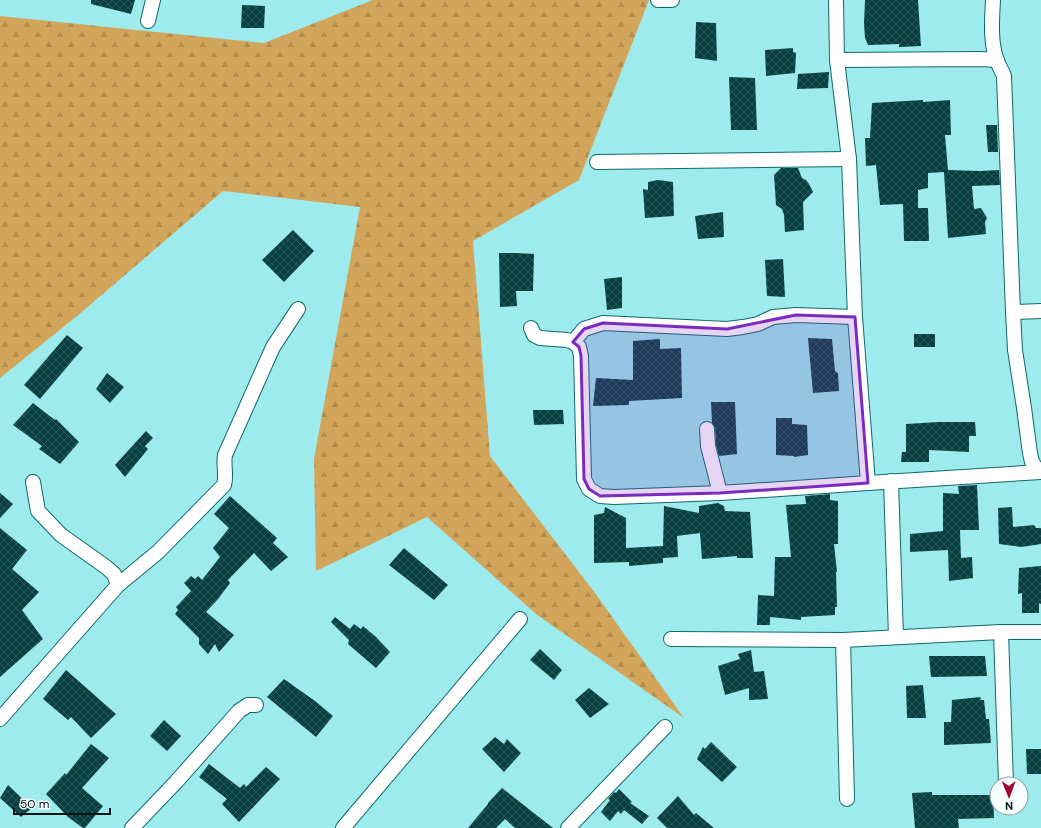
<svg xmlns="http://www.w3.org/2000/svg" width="1041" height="828" viewBox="0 0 1041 828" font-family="'DM Sans',sans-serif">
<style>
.forest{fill:url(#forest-firs)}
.building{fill:url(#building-cross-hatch)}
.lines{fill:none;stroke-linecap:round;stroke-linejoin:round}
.minor-casing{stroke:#0e696b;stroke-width:16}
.minor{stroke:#fff;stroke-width:14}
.marked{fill:#7b2cbf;fill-opacity:0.2;stroke:#7b2cbf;stroke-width:3;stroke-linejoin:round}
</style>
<defs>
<pattern id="forest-firs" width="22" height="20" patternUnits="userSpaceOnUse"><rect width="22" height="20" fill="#d3a55b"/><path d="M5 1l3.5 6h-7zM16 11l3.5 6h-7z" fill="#b38d4e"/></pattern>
<pattern id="building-cross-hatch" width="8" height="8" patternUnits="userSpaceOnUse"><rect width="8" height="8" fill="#084041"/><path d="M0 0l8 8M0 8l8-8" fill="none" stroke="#2a5859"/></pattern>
</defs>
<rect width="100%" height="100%" fill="#9debed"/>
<path class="forest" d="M373 0H649L579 180 473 241 490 456 595 593 684 718 536 614 427 517 316 571 314 459 360 207 223 191 77 316 0 378V16L264 43Z"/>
<g class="building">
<path d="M91 0H135L131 14 91 4Z"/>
<path d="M865 0H918L921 46 899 47V44L868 45 865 38 864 24Z"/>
<path d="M242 5 265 6 264 28H241Z"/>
<path d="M696 22 716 23 717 61 695 58Z"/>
<path d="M793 48V52L796 53 795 73 766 76 765 50Z"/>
<path d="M829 72 828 88 797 89 798 74Z"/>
<path d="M729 77 755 78 757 130H731Z"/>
<path d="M923 100V102L950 100 951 135H945L948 170 980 171 999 170 1000 185 972 186 974 209 981 208 987 218 985 222 986 234 948 238 944 172 928 173V188L918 190V208H928L929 241H904L903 204 880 205 876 165 866 166 865 138H870L872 103Z"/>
<path d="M986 125H997L998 152H988Z"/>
<path d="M781 168H798L802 178 806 180 809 184 813 192 803 202 804 230 785 232 784 215 782 209 776 205 774 175Z"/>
<path d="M658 180 673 182 674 216 645 218 643 189 648 190V182Z"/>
<path d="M723 212 724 237 698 239 695 216Z"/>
<path d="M293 230 314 251 284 282 262 260Z"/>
<path d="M499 253H517L534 254 533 291H516L517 306 500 307Z"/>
<path d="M783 259 785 297 767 296 765 260Z"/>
<path d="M622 277V308L607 310 604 279Z"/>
<rect x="914" y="334" width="21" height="13"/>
<path d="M67 335 83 348 40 399 24 385Z"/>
<path d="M808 338 832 339 835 371 838 373 839 391 813 393Z"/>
<path d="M660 339V349L681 348 682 398 629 401V405L593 406 596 378 633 380V341Z"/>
<path d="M107 373 124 387 110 403 96 389Z"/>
<path d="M711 402H735L737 454 719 456 716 445 715 428 712 423Z"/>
<path d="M33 403 55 420 56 419 79 442 60 464 39 449 42 446 13 425Z"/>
<path d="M533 410H563L564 424 534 425Z"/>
<path d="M776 418H792V424L807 425 808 455 794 457V456L776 455Z"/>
<path d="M938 422H975L976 436H969V452L929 450V462H901L902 452H906V424Z"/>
<path d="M146 431 153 438 145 446 148 449 125 477 115 465Z"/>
<path d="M977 485 979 530H960L961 558 972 557 973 578 949 581 948 550 910 552V534L943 531V493L959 494 958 486Z"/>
<path d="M0 493 13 504 0 518Z"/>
<path d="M830 494V500L838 501V544H834L837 572H836L837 607H835V615L801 617V620L770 617V625H757L758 595 774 596 775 557H791L786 505 806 504 805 496Z"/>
<path d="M230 496 277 538 273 543 288 557 271 571 254 553 228 580 230 583 218 599 206 612 234 635 219 652 215 644 208 654 199 644V638L175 614 178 610 176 607 191 591 184 583 191 576 195 579 198 576 202 580 220 557 213 548 229 528 214 514Z"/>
<path d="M718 503 724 506 725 511 750 512 753 558H737V556L702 559 700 533 677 536 678 557 663 558V563L629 566V562L594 563V515L604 513 605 507 626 518V548L663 546 664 506 699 513V506Z"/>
<path d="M1012 507 1013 527 1034 525 1036 528H1041V544L1021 547 999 544 998 508Z"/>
<path d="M0 528 27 550 12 569 39 592 22 610 43 639 0 677Z"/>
<path d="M404 548 448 585 434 600 389 565Z"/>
<path d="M1041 566V604L1039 603V613H1022V593L1018 594 1019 568Z"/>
<path d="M335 617 350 629 354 624 361 629 363 626 376 637 390 652 376 668 348 644 349 640 331 622Z"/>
<path d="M540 649 562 670 554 680 530 660Z"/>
<path d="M751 650 754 672 764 671 768 699 749 700V688L725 695 718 666 740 659 738 654Z"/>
<path d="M929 656H985L987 676 931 677Z"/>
<path d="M66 670 116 714 91 738 71 717 68 720 43 699Z"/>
<path d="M284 679 315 701 333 716 316 737 267 697Z"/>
<path d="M923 685 926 718H907L906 686Z"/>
<path d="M589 688 609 704 590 718 575 700Z"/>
<path d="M980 697 981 700H984L986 719H989L991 743 944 745V722H951L952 700Z"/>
<path d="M164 720 181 736 167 751 150 736Z"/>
<path d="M495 737 504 744 507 739 521 753 504 772 482 749Z"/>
<path d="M711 742 737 767 722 782 697 759 703 747 705 749Z"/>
<path d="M91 744 109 758 82 788 103 806 85 828H83L68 817 46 794 65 773 66 775Z"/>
<path d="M1026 749H1041V774H1027Z"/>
<path d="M209 764 240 788 244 784 246 787 266 767 280 779 239 822 222 804 227 799 199 777Z"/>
<path d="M8 785 32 808 21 817 0 798Z"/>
<path d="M502 788 553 828H515L505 819 496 828H468L488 804V803Z"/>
<path d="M619 789 632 802 630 803 649 816 642 824 624 810 621 814 618 811 610 821 601 812 610 800 608 799 614 792 616 793Z"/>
<path d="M932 792V795H993L994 818 958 819 959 828H915L912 793Z"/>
<path d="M678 796 694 815 696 813 714 828H667L657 818Z"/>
</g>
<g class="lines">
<defs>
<g id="minor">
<path d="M658 0H672"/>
<path d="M836 0 837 60 849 159 855 317 868 483"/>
<path d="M993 0C992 20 990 42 997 61 999 66 1002 71 1004 76L1013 312 1015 350 1024 408 1030 453 1032 462 1039 472"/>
<path d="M148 21 153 0"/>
<path d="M837 60 980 59 997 60"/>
<path d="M597 162 849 159"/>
<path d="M1013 312 1041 311"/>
<path d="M531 328 534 335 540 338 567 340 573 342 579 347 581 356 584 479 589 489 600 496 614 497 720 493 868 483 1041 472"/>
<path d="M573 342 584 329 603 323 727 329 743 327 758 324 773 317 796 315 855 317"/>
<path d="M707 429 708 446 720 493"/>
<path d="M891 481 896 637"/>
<path d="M33 482 38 511 61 535 106 567 114 574 118 585"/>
<path d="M1001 632 1006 784"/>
<path d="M671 639 843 640 1001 632H1041"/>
<path d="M843 640 847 799"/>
<path d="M0 719 118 585 158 552 224 485C227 475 223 465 225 455L273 347 298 309"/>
<path d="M132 828 176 782 239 711 248 705H256"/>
<path d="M343 828 520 619"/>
<path d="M568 828 665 727"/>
</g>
</defs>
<use href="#minor" class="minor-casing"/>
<use href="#minor" class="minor"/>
</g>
<path class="marked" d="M796 315 855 317 868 483 720 493 600 496 589 489 584 479 581 356 579 347 573 342 584 329 603 323 727 329Z"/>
<g transform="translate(1009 796) rotate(179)"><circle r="19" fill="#f7fefe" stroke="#94a0a0"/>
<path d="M0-3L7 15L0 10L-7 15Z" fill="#a2012d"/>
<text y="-6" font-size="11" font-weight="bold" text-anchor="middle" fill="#001314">N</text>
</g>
<path d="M14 808v6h96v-6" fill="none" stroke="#001314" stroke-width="2"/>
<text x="20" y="808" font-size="12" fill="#001314" stroke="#f7fefe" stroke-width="3" paint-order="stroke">50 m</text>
</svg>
